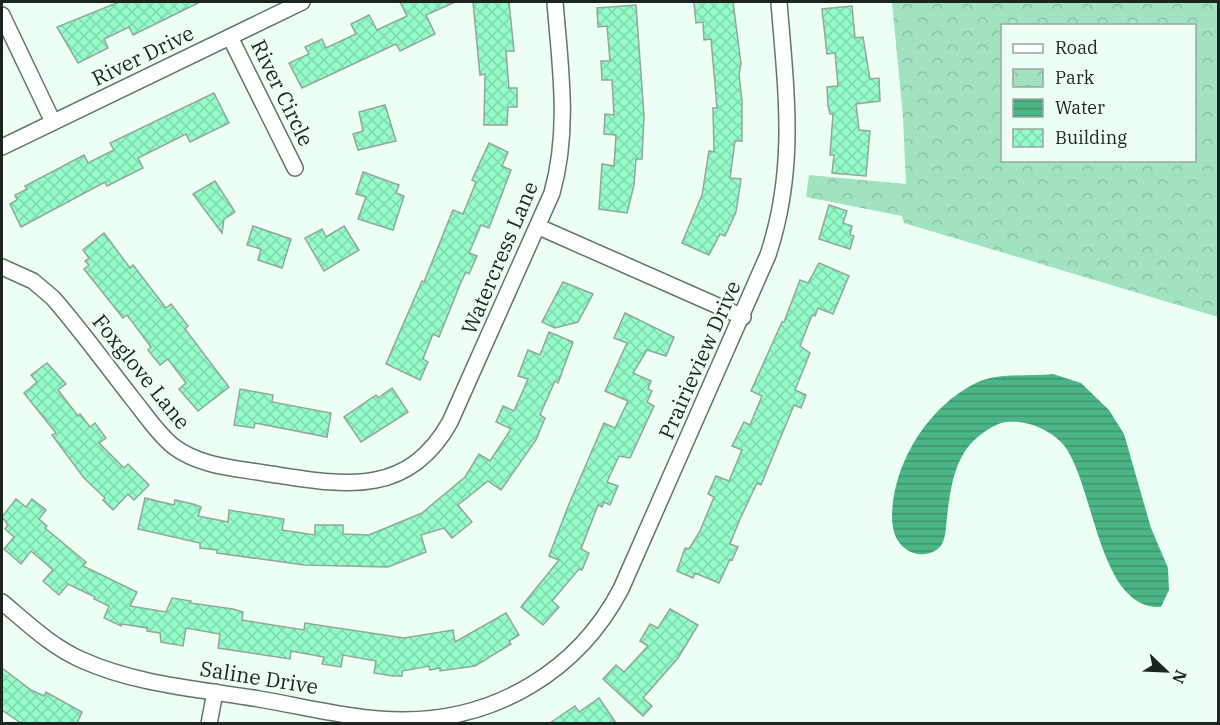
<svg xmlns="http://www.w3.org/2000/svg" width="1220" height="725" viewBox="0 0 1220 725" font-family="'IBM Plex Serif',serif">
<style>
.park{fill:url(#park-crowns);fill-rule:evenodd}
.water{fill:url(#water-rules)}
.building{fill:url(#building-cross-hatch);stroke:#92a69b;stroke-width:1.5}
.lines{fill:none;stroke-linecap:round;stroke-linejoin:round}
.minor-casing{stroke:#62766b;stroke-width:18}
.minor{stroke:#fff;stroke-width:15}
.labels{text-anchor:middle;stroke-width:5;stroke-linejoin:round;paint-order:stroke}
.street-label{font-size:21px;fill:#1c2420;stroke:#edfff5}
</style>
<defs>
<pattern id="park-crowns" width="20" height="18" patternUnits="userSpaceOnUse" patternTransform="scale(1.5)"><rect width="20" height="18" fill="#a1e2c0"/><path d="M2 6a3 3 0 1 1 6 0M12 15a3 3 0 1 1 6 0" fill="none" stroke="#8ac2a5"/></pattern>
<pattern id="water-rules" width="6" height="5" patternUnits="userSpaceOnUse" patternTransform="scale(1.5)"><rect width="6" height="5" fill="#4bb585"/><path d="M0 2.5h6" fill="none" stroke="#3e936c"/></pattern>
<pattern id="building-cross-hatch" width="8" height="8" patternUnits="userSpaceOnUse" patternTransform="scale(1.5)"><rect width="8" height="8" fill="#94fcc9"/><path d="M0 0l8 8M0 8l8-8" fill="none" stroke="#7fd8ac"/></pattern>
</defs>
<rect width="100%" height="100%" fill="#edfff5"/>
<path class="park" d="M892 2H1218V317L904 223 902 216 806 197 809 175 906 184 903 117ZM1002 26H1194V160H1002Z"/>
<path class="water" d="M1053 374 1081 383 1109 410 1124 434 1151 528 1168 568 1169 590 1161 607C1096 610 1095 478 1061 442 1048 429 1026 420 1008 422 999 422 990 428 983 433 955 452 951 485 947 517 946 526 946 540 940 547 932 555 920 556 911 552 895 544 892 530 892 514 894 461 929 406 976 383 998 372 1029 377 1053 374Z"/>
<g class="building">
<path d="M119 2H200L133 35 129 27 104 39 108 48 78 63 57 27Z"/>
<path d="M400 2H455L426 15 435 34 400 51 396 44 302 88 289 63 309 54 305 47 322 39 326 48 356 34 351 24 369 15 377 30 407 16Z"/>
<path d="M473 2H509L514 51H506L509 88H517V107H508L507 125H484L485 74 480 75Z"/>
<path d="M694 2H733L741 64 739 74 742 101V141H735L730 178 741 179 736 212 725 236 720 234 709 255 682 243 702 195 709 151 714 152 713 108H717L711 39 704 40 703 22 696 23Z"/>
<path d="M636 5 644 116 642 159H636L634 185 627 213 599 209 602 164 614 166 616 135 604 134 605 114 614 115 612 80H602L601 61H610L607 26 598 27 597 8Z"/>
<path d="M852 6 855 38 863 37 870 79 879 78 880 101 856 104 859 130 870 131 866 176 832 173 834 155H830L833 114H830L828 106 827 87 838 86 835 53 827 54 822 9Z"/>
<path d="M214 93 229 123 190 142 186 134 138 158 143 168 107 186 105 182 21 227 10 204 17 200 15 195 27 189 25 186 84 155 88 163 114 150 110 143Z"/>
<path d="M385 105 396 141 358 150 353 134 363 131 359 112Z"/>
<path d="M489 143 508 152 502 166 511 170 489 228 481 225 469 253 477 256 469 274 466 272 461 282 439 337 433 334 423 359 428 362 420 380 386 364 422 281 424 282 453 210 463 214 476 182 472 180Z"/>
<path d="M363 172 399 185 396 193 404 196 393 230 358 219 366 197 356 194Z"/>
<path d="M215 181 235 212 224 219 222 233 193 194Z"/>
<path d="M829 205 847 211 843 223 852 226 850 235 854 236 850 249 819 239Z"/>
<path d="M253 226 291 239 282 268 258 260 261 249 247 245Z"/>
<path d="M344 226 359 250 324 271 305 238 322 229 326 237Z"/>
<path d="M104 233 130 268 133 265 166 308 171 304 188 326 185 329 229 387 198 411 179 389 186 383 168 359 160 365 148 350 151 347 127 315 123 318 84 269 89 265 85 261 89 258 83 250Z"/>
<path d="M819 263 849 276 833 314 818 308 815 316 812 315 800 346 810 353 795 390 806 395 801 408 794 405 761 485 757 483 740 519 730 544 738 547 732 560 730 559 719 583 695 573 693 578 677 571 685 548 689 549 700 531 714 497 708 494 716 476 729 481 742 450 732 446 744 422 750 425 762 396 751 391 782 322H784L800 280 808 283Z"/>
<path d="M563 282 593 294 578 322 555 328 542 322Z"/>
<path d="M625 313 674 337 666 356 647 350 633 373 651 381 648 389 652 391 647 402 654 406 630 458 619 456 607 482 618 486 610 505 604 502 602 507 598 505 581 549 589 553 582 570 579 569 552 601 559 607 543 625 521 607 559 560 549 556 569 504 604 423 615 428 628 401 605 391 627 343 614 338Z"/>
<path d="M549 332 573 342 558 383 555 381 540 415 545 418 536 440 501 490 488 481 458 505 472 522 452 538 444 528 421 535 426 552 388 567 304 565 217 553V550L200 548V543L138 529 145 498 174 505 175 500 193 504 201 507 198 516 228 522 229 510 284 519 282 530 315 535V525H343V534L369 535 422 513 465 477 479 454 490 461 511 429 496 422 503 406 514 411 528 379 518 376 528 350 540 355Z"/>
<path d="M47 363 66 384 58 390 78 416 80 414 90 427 95 423 106 438 99 443 124 468 128 464 149 485 134 500 128 494 113 510 103 500 105 498 84 478 52 435 56 433 24 393 37 382 31 375Z"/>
<path d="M392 388 408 412 361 442 344 417 376 395 378 398Z"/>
<path d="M240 389 273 395 272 402 331 413 327 437 255 423 254 428 234 425Z"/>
<path d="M16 499 26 507 32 499 46 510 39 519 47 526 45 528 86 562 83 566 137 592 130 606 166 612 172 598 191 601 190 603 233 609 243 612 242 620 304 630 305 623 404 638 453 630 455 642 506 613 519 635 509 641 511 644 475 666 440 671V668L430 670 429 666 402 671V676H393L374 673 376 661 343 655 341 667 322 664 324 657 291 651 290 659 218 648 220 634 186 628 183 646 161 642 160 633 147 631V628L122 624 121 626 104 618 109 606 94 599 95 597 68 584 59 595 43 581 53 570 31 551 21 564 4 549 14 537 5 529 8 525 2 517Z"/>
<path d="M670 609 698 625 678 658 643 698 652 706 643 716 603 679 616 665 624 672 648 646 640 641 650 624 658 628Z"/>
<path d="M2 668 31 690 44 696 46 692 82 712 77 723H21L2 710Z"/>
<path d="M599 698 616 723H550L575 706 579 712Z"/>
</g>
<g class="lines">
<defs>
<g id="minor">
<path d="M2 15 53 122"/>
<path d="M230 37 295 168"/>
<path d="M2 147 302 2"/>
<path d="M539 227 743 317"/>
<path d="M2 267 33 281 53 298C81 330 106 365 132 398 145 414 157 433 173 446 199 466 234 468 264 473 338 484 406 501 450 422L552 193C570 129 560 66 555 2"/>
<path d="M2 602C27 623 52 647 82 660 137 685 201 689 259 699 306 707 356 720 403 720 496 720 578 671 621 589L768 255C797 168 786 91 779 2"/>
<path d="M209 724 215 692"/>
</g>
</defs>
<use href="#minor" class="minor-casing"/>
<use href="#minor" class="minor"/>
</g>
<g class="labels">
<g class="street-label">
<text transform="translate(143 56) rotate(-26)" y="7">River Drive</text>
<text transform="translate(282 93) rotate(64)" y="7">River Circle</text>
<text transform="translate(500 258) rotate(-67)" y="7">Watercress Lane</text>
<text transform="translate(700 360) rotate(-66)" y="7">Prairieview Drive</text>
<text transform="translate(141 372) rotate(51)" y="7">Foxglove Lane</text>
<text transform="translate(259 678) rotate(9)" y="7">Saline Drive</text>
</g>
</g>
<rect width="1220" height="725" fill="none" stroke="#1c2420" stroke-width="6"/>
<rect x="1001" y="24" width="195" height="138" fill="#edfff5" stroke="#99a7a0" stroke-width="1.5"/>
<rect x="1013" y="44" width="30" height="9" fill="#ffffff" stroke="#99a7a0" stroke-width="1.5"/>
<text x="1055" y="54" font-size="18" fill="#1c2420">Road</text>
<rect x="1013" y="69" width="30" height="18" fill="url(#park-crowns)" stroke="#99a7a0" stroke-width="1.5"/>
<text x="1055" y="84" font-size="18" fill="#1c2420">Park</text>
<rect x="1013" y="99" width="30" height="18" fill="url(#water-rules)" stroke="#99a7a0" stroke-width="1.5"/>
<text x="1055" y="114" font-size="18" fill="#1c2420">Water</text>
<rect x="1013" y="129" width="30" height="18" fill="url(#building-cross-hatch)" stroke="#99a7a0" stroke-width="1.5"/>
<text x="1055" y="144" font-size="18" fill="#1c2420">Building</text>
<g transform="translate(1166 671) rotate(113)" stroke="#edfff5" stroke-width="4.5" paint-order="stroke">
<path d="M0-4.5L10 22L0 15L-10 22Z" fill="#1c2420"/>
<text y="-9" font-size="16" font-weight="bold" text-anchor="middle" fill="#1c2420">N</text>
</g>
</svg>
